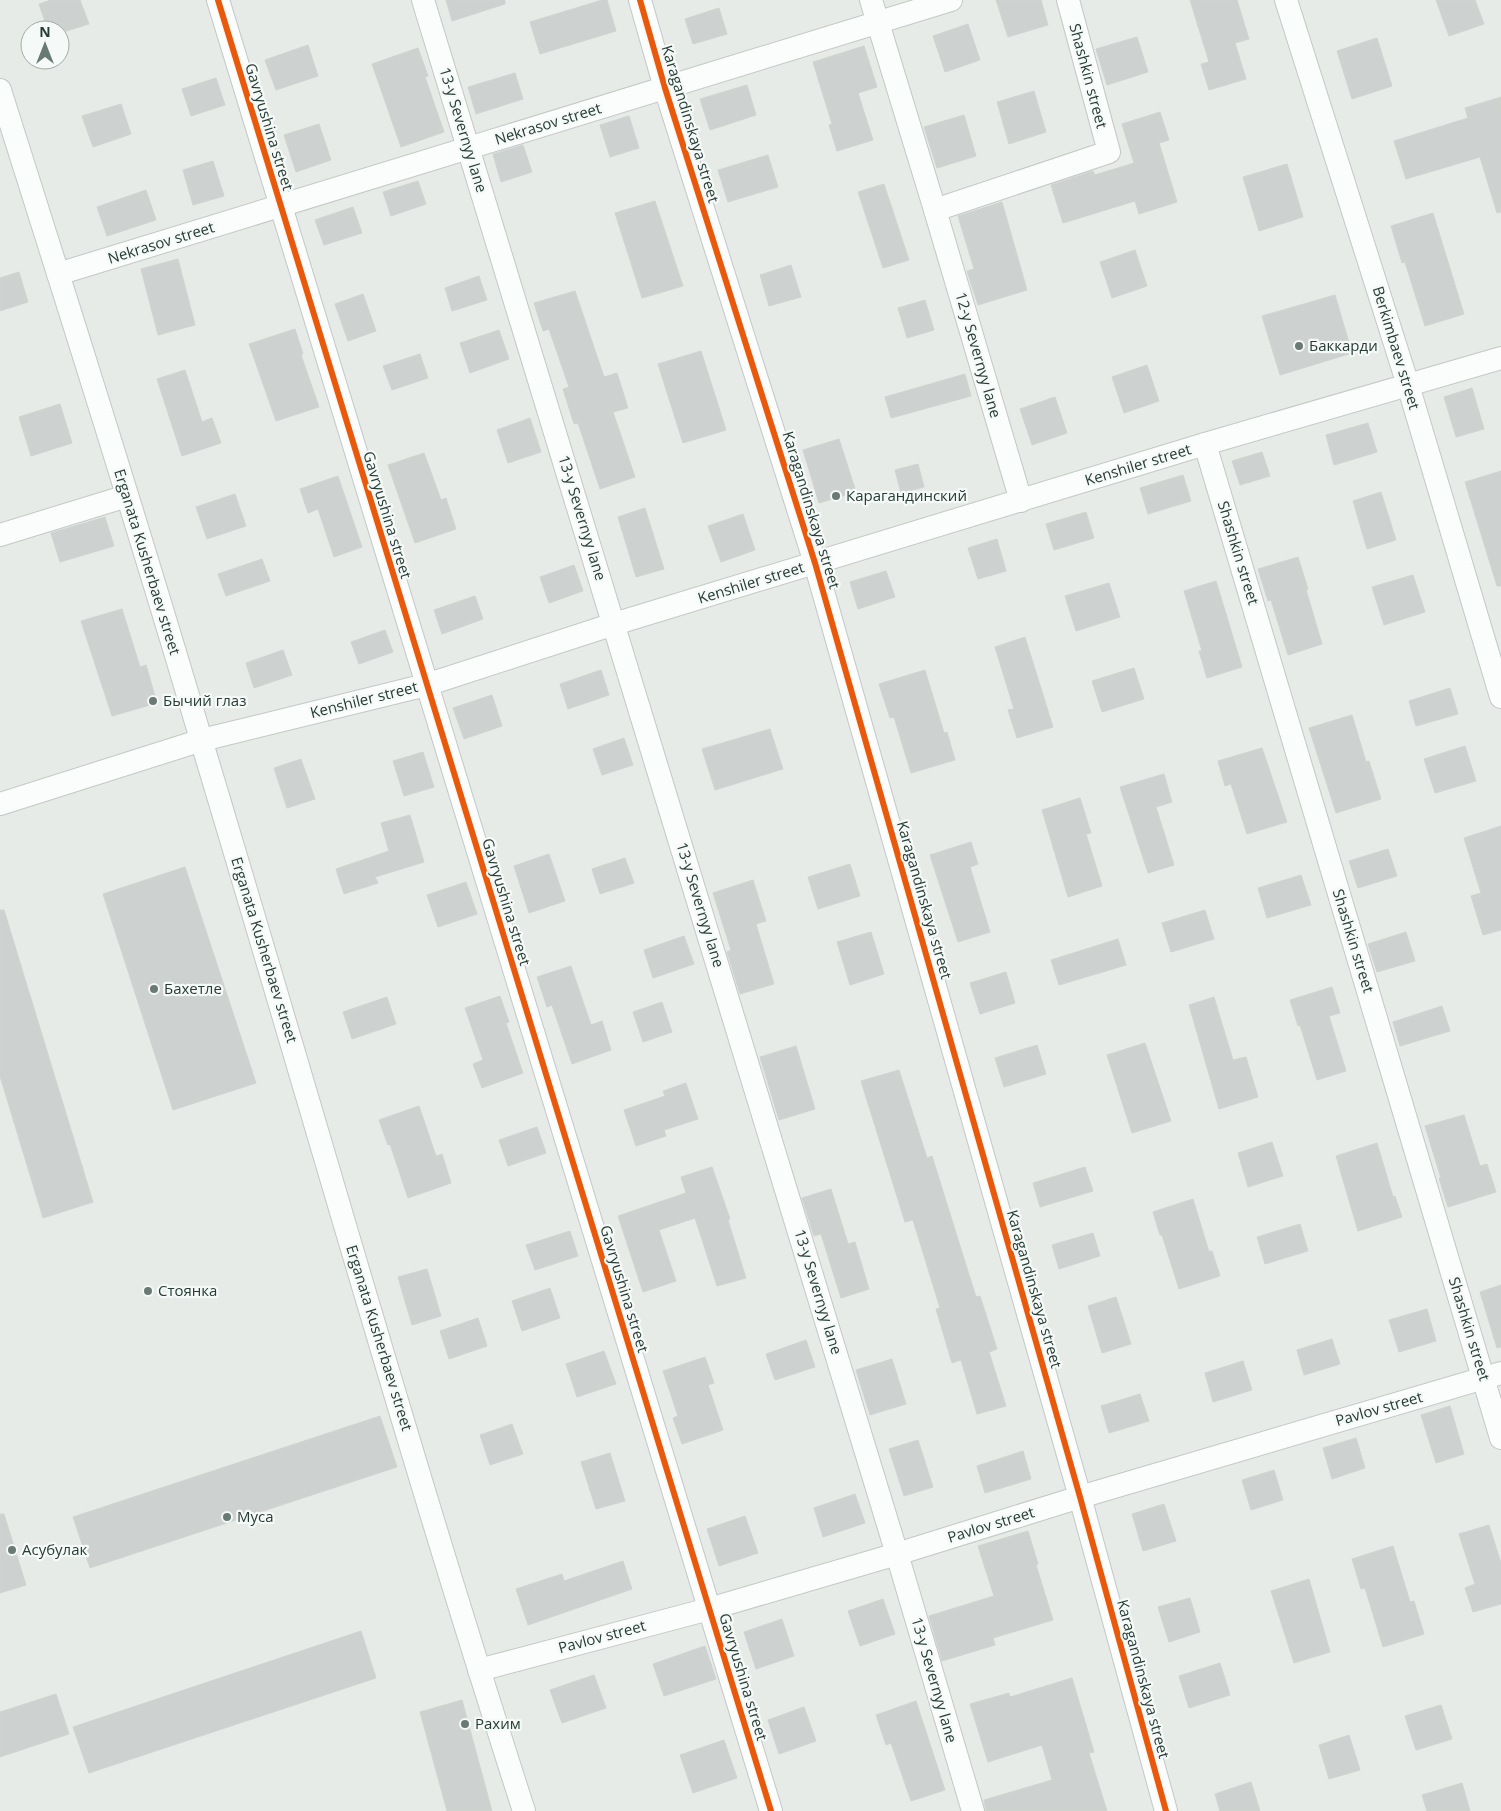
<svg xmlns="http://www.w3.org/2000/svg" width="1501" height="1811" viewBox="0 0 1501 1811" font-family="'Open Sans',sans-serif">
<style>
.building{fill:#cdd2d0;stroke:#cfd4d1}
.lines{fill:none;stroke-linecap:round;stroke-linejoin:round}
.minor-casing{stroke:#c3c8c5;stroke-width:24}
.minor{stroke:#fbfcfc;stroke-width:22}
.cycleway-casing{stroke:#f5f9f7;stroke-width:9}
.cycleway{stroke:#e8590c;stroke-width:6}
.poi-dot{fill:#697974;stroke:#f5f9f7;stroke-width:2}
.labels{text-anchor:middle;stroke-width:4.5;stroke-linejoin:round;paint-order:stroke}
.street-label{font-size:15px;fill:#263c35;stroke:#f5f9f7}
.poi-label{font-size:15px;fill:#263c35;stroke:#f5f9f7;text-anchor:start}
</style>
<rect width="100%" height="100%" fill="#e6ebe8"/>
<g class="building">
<path d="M51 0H80L89 24 60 33V30H48L39 4Z"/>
<path d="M446 0H505V4L452 21Z"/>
<path d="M602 0H607L616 31 540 54 530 22Z"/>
<path d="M996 0H1041L1048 25 1008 37Z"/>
<path d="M1190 0H1237L1249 39 1235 43 1246 79 1209 90 1201 64 1209 62Z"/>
<path d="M1436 0H1475L1484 24 1449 36Z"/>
<path d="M719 8 727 34 693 44 685 19Z"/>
<path d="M968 24 980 60 945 72 933 36Z"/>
<path d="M1137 37 1148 72 1107 85 1096 49Z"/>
<path d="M1377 38 1392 86 1352 99 1337 51Z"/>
<path d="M308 45 318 76 276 90 265 60Z"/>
<path d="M864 46 877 87 858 93 873 140 837 151 829 125 832 124 813 62Z"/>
<path d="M418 48 428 76 425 77 444 132 401 147 372 64Z"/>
<path d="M515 73 523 99 476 114 468 87Z"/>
<path d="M216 78 225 105 191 116 182 89Z"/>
<path d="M747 85 756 115 710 130 700 99Z"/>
<path d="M1034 91 1046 132 1009 144 997 102Z"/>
<path d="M1501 97V212L1497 213 1480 157 1406 179 1394 141 1468 118 1465 108Z"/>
<path d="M121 104 131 134 93 147 82 116Z"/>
<path d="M1160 112 1169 140 1159 143 1177 202 1139 214 1135 201 1063 223 1051 185 1093 171 1095 175 1134 163 1122 124Z"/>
<path d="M964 115 976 156 937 168 924 127Z"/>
<path d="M629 116 639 148 610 157 600 125Z"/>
<path d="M319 124 331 160 296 172 284 135Z"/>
<path d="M523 145 532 172 501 182 493 154Z"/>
<path d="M768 155 778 187 728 202 718 170Z"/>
<path d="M213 161 224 196 193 205 183 170Z"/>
<path d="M1287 164 1303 217 1259 231 1243 177Z"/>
<path d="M418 181 426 204 391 216 383 192Z"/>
<path d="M884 184 909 260 883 268 858 192Z"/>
<path d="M146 190 156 220 107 236 97 207Z"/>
<path d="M655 201 683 286 642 298 615 213Z"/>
<path d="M1002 202 1027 290 978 305 967 271 974 269 958 216Z"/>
<path d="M353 207 362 233 324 245 315 220Z"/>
<path d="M1433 213 1464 314 1425 326 1405 262 1402 263 1391 226Z"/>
<path d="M1135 250 1147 286 1112 298 1100 262Z"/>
<path d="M178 259 195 325 158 335 141 269Z"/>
<path d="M791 265 801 297 769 306 760 275Z"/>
<path d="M19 272 28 302 0 311V278Z"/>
<path d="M479 276 487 300 452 311 445 288Z"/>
<path d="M575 291 604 377 617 373 628 408 613 412 635 477 600 489 578 423 574 424 563 389 569 387 549 329 543 331 534 303Z"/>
<path d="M363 294 376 331 348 341 335 304Z"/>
<path d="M1335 295 1352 353 1280 375 1262 316Z"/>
<path d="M925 300 934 330 907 338 898 308Z"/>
<path d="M295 329 303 354 301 355 319 407 276 421 249 344Z"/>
<path d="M499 330 509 359 470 373 460 343Z"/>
<path d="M701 351 726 430 683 443 658 364Z"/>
<path d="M420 354 428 378 392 390 383 366Z"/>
<path d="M1147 365 1159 401 1124 413 1112 377Z"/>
<path d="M185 370 202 422 212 418 221 443 182 456 157 379Z"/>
<path d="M965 374 971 396 891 418 885 397Z"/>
<path d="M1472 388 1484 429 1456 437 1444 397Z"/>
<path d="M1055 397 1067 433 1032 445 1020 409Z"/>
<path d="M60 404 72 443 31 456 19 417Z"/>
<path d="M530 418 541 452 508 463 497 430Z"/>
<path d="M1368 423 1377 452 1334 465 1326 435Z"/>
<path d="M839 439 856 492 819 503 803 450Z"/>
<path d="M1262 452 1270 476 1240 485 1232 461Z"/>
<path d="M424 453 441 500 446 498 456 529 415 543 388 465Z"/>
<path d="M918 464 924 487 901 493 895 470Z"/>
<path d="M1501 471V586H1497L1465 482Z"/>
<path d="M1183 475 1191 501 1148 514 1140 488Z"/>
<path d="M338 476 362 547 334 557 318 509 308 513 300 489Z"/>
<path d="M1381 492 1396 540 1367 549 1353 501Z"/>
<path d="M235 494 246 526 207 539 196 507Z"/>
<path d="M645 508 664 569 636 577 618 517Z"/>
<path d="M1086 512 1094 538 1054 550 1046 524Z"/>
<path d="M743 514 755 550 721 562 708 526Z"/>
<path d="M105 517 114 546 60 562 51 533Z"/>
<path d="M997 539 1006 571 978 579 968 548Z"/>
<path d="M1298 557 1308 589 1306 590 1322 644 1288 655 1271 600 1268 601 1258 569Z"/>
<path d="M262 559 270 581 226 596 218 574Z"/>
<path d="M574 565 583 591 549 603 540 577Z"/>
<path d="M886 571 895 597 858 609 850 582Z"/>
<path d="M1413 575 1425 612 1384 625 1372 587Z"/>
<path d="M1216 581 1242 667 1207 678 1199 651H1202L1184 591Z"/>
<path d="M1109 583 1120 617 1076 631 1065 596Z"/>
<path d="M475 596 483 619 442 634 434 610Z"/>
<path d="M122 609 140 667 146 665 157 703 112 716 81 621Z"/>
<path d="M385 630 393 652 359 664 351 642Z"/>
<path d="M1025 637 1053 727 1017 738 1008 710 1014 709 995 647Z"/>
<path d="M283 650 292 675 254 688 246 663Z"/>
<path d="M1134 668 1144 699 1102 712 1092 681Z"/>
<path d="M601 670 609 695 568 709 560 684Z"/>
<path d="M925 670 944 733 947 732 955 760 911 773 894 717 890 718 879 684Z"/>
<path d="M1450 688 1458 714 1416 726 1409 701Z"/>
<path d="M492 695 502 726 464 739 453 708Z"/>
<path d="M1352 715 1366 762 1369 761 1381 799 1336 813 1309 728Z"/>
<path d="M770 729 783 769 715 790 702 749Z"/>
<path d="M624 738 633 765 602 775 593 749Z"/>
<path d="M1465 746 1476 781 1435 793 1424 759Z"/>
<path d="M1262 748 1287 822 1247 834 1231 784 1225 786 1218 761Z"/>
<path d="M423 752 434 787 404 796 393 761Z"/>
<path d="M301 759 315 799 287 808 274 768Z"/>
<path d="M1164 774 1172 802 1156 807 1174 865 1148 873 1120 787Z"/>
<path d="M1080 798 1091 833 1086 834 1102 886 1068 897 1042 810Z"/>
<path d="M410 815 424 862 375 877 378 883 344 894 336 869 389 851 381 823Z"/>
<path d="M1501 826V930L1483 935 1471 896 1481 893 1464 838Z"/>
<path d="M971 842 978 864 970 867 990 932 958 942 930 855Z"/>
<path d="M1388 849 1397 876 1358 888 1349 861Z"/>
<path d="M549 854 565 901 529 913 514 866Z"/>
<path d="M625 858 634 883 600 894 592 869Z"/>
<path d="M850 864 860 896 818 909 808 877Z"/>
<path d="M185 867 256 1083 173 1110 103 894Z"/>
<path d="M1301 875 1311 905 1267 918 1258 888Z"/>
<path d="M753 880 766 921 756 924 774 984 740 994 727 952 731 950 713 893Z"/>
<path d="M466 882 477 914 438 927 427 895Z"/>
<path d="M0 910H4L93 1202 43 1218 0 1076Z"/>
<path d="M1205 910 1214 939 1171 952 1162 923Z"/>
<path d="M871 932 884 974 850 985 837 942Z"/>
<path d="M1406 932 1415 961 1377 972 1368 944Z"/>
<path d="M684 936 694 964 653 978 644 950Z"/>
<path d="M1118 939 1126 965 1059 985 1051 960Z"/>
<path d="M571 966 591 1025 602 1021 611 1050 572 1064 552 1005 547 1007 537 977Z"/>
<path d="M1006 972 1015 1003 980 1014 970 983Z"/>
<path d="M1332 987 1340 1013 1329 1016 1346 1071 1317 1080 1300 1025 1298 1026 1290 1000Z"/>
<path d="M500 996 509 1022 506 1023 523 1073 482 1088 473 1064 483 1060 465 1008Z"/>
<path d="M387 997 396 1024 352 1039 343 1012Z"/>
<path d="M1214 997 1233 1060 1246 1057 1258 1097 1219 1109 1189 1005Z"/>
<path d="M662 1002 672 1032 643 1042 633 1012Z"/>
<path d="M1442 1006 1450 1031 1400 1046 1393 1022Z"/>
<path d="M1145 1043 1171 1121 1132 1133 1107 1055Z"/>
<path d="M1037 1045 1046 1074 1004 1087 995 1058Z"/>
<path d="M796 1046 815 1109 779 1120 760 1057Z"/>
<path d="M899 1070 927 1158 932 1156 976 1297 980 1296 997 1349 989 1352 1006 1406 977 1414 961 1360 952 1363 936 1309 940 1308 913 1220 905 1222 861 1081Z"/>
<path d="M686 1083 698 1119 664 1130 666 1136 636 1146 624 1110 665 1096 663 1091Z"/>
<path d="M419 1106 436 1156 442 1154 451 1183 408 1198 390 1144 388 1145 379 1120Z"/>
<path d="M1464 1115 1480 1166 1487 1164 1496 1192 1448 1207 1439 1178H1441L1425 1126Z"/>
<path d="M537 1127 546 1153 508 1166 499 1140Z"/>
<path d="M1272 1142 1283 1176 1248 1187 1238 1153Z"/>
<path d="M1377 1143 1393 1197 1395 1196 1402 1217 1358 1231 1336 1156Z"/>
<path d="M712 1167 730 1219 728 1220 746 1278 717 1286 695 1218 659 1230 676 1281 643 1292 618 1216 686 1193 681 1177Z"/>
<path d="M1085 1167 1093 1191 1040 1207 1033 1183Z"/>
<path d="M831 1189 848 1244 855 1242 869 1289 841 1298 821 1234 814 1236 802 1198Z"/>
<path d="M1193 1199 1209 1252 1212 1251 1220 1276 1179 1289 1162 1235H1160L1153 1212Z"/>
<path d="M1300 1224 1308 1251 1265 1264 1257 1237Z"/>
<path d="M570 1231 578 1256 535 1270 526 1245Z"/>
<path d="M1093 1233 1100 1256 1059 1269 1052 1245Z"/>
<path d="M427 1269 441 1316 412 1325 398 1277Z"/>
<path d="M1501 1285V1347L1497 1348 1480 1292Z"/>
<path d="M550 1288 560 1318 522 1331 512 1301Z"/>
<path d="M1116 1297 1131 1344 1102 1353 1088 1306Z"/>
<path d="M1427 1309 1436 1341 1399 1352 1389 1320Z"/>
<path d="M478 1318 487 1346 449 1359 440 1331Z"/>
<path d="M1332 1339 1340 1364 1304 1375 1297 1350Z"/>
<path d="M806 1340 815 1367 775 1380 766 1354Z"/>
<path d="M604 1351 616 1384 577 1397 566 1364Z"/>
<path d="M705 1357 714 1383 708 1385 723 1430 682 1444 673 1418 678 1416 663 1371Z"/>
<path d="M892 1359 906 1404 870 1415 856 1370Z"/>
<path d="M1243 1361 1252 1390 1213 1402 1205 1373Z"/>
<path d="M1140 1394 1149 1421 1109 1433 1101 1406Z"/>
<path d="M1450 1406 1464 1454 1436 1463 1421 1415Z"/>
<path d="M380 1416 397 1467 90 1568 73 1517Z"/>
<path d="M512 1424 523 1454 490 1465 480 1435Z"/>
<path d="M1356 1438 1365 1468 1332 1479 1323 1448Z"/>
<path d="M918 1440 933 1487 904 1496 889 1449Z"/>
<path d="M1023 1451 1031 1479 985 1493 977 1466Z"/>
<path d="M610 1453 625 1501 596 1509 581 1462Z"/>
<path d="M1274 1470 1283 1500 1251 1510 1242 1480Z"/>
<path d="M855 1494 865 1523 823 1537 814 1508Z"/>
<path d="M1164 1504 1176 1541 1143 1551 1132 1514Z"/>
<path d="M0 1514H4L26 1585 0 1593Z"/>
<path d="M745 1516 758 1553 719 1566 707 1529Z"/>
<path d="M1489 1525 1501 1563V1604L1473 1612 1465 1588 1475 1584 1459 1534Z"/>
<path d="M1028 1531 1038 1564 1036 1565 1053 1620 993 1638 995 1645 942 1661 929 1616 994 1596 978 1546Z"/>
<path d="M1393 1546 1410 1602 1414 1601 1424 1634 1383 1647 1365 1588 1361 1589 1352 1559Z"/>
<path d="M623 1561 632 1589 528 1625 516 1589 562 1574 564 1581Z"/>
<path d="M1309 1579 1330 1652 1294 1663 1271 1591Z"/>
<path d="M1190 1598 1200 1632 1169 1642 1158 1607Z"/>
<path d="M883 1599 895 1634 860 1646 848 1611Z"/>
<path d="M782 1619 794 1656 756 1669 744 1632Z"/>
<path d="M361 1631 376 1678 89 1773 73 1727Z"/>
<path d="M705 1646 716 1679 664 1696 653 1664Z"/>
<path d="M1220 1663 1230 1695 1189 1708 1179 1676Z"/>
<path d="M594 1675 606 1708 562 1723 550 1690Z"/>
<path d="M1072 1678 1094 1752 1089 1753 1107 1811H986L984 1800 1052 1780 1042 1745 988 1762 970 1704 1009 1693 1010 1697Z"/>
<path d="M56 1694 69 1734 0 1757V1712Z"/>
<path d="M462 1700 492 1811H447L420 1712Z"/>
<path d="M916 1701 945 1790 911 1801 891 1743 886 1745 876 1715Z"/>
<path d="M1441 1705 1452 1739 1416 1750 1405 1716Z"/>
<path d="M804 1707 816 1741 779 1754 768 1720Z"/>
<path d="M1349 1735 1360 1770 1329 1779 1319 1745Z"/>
<path d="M724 1740 737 1778 693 1793 680 1755Z"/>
<path d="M1251 1782 1260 1811H1220L1215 1794Z"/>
<path d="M1462 1783 1470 1811H1427L1422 1795Z"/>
</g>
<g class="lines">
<defs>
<g id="minor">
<path d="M218 0 771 1811"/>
<path d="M423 0 897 1554 973 1811"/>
<path d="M640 0 665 88 815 563 1080 1497 1166 1811"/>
<path d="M871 0 935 210 1021 501"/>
<path d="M1286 0 1408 385 1501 697"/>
<path d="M0 90C69 308 138 526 203 746 310 1101 410 1458 524 1811"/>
<path d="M935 210 1109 152 1068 0"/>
<path d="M58 274 951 0"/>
<path d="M1205 444 1501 1438"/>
<path d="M0 535 127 496"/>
<path d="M0 804 202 740 426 685 614 624 1205 444 1501 358"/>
<path d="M479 1670 709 1609 897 1554 1080 1497 1501 1373"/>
</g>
</defs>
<use href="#minor" class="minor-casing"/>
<use href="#minor" class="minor"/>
<defs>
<g id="cycleway">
<path d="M218 0 771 1811"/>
<path d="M640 0 665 88 815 563 1080 1497 1166 1811"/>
</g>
</defs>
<use href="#cycleway" class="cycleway-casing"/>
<use href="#cycleway" class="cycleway"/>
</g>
<g class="poi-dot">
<circle cx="1299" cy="346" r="5"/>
<circle cx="836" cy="496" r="5"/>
<circle cx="153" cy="701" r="5"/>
<circle cx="154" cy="989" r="5"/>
<circle cx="148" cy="1291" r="5"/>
<circle cx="227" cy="1517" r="5"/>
<circle cx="12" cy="1550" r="5"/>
<circle cx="465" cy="1724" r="5"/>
</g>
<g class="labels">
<g class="street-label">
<text transform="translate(1088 76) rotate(75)" y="5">Shashkin street</text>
<text transform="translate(548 124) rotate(-17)" y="5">Nekrasov street</text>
<text transform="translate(690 124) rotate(73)" y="5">Karagandinskaya street</text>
<text transform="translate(269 127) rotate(73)" y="5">Gavryushina street</text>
<text transform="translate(463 130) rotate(73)" y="5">13-y Severnyy lane</text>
<text transform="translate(161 243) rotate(-17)" y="5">Nekrasov street</text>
<text transform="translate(1396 348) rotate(73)" y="5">Berkimbaev street</text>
<text transform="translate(978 355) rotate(74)" y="5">12-y Severnyy lane</text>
<text transform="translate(1138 465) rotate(-17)" y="5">Kenshiler street</text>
<text transform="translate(811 510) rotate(73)" y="5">Karagandinskaya street</text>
<text transform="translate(387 515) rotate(73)" y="5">Gavryushina street</text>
<text transform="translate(582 518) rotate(73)" y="5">13-y Severnyy lane</text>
<text transform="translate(1238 553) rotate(73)" y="5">Shashkin street</text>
<text transform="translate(147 562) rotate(73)" y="5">Erganata Kusherbaev street</text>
<text transform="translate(751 583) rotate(-17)" y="5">Kenshiler street</text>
<text transform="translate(364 700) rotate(-14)" y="5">Kenshiler street</text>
<text transform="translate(924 900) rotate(74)" y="5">Karagandinskaya street</text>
<text transform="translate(506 902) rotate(73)" y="5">Gavryushina street</text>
<text transform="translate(700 905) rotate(73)" y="5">13-y Severnyy lane</text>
<text transform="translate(1353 941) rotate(73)" y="5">Shashkin street</text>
<text transform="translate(264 950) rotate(73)" y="5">Erganata Kusherbaev street</text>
<text transform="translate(624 1289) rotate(73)" y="5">Gavryushina street</text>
<text transform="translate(1034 1289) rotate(74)" y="5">Karagandinskaya street</text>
<text transform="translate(818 1292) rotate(73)" y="5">13-y Severnyy lane</text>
<text transform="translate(1469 1329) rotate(73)" y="5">Shashkin street</text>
<text transform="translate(379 1338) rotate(73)" y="5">Erganata Kusherbaev street</text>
<text transform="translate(1379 1409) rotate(-16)" y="5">Pavlov street</text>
<text transform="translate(991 1525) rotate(-17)" y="5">Pavlov street</text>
<text transform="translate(602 1637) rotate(-15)" y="5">Pavlov street</text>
<text transform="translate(743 1677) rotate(73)" y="5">Gavryushina street</text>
<text transform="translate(1143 1679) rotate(75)" y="5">Karagandinskaya street</text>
<text transform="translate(934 1680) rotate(74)" y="5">13-y Severnyy lane</text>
</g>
<g class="poi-label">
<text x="1309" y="351">Баккарди</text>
<text x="846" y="501">Карагандинский</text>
<text x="163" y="706">Бычий глаз</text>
<text x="164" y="994">Бахетле</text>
<text x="158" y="1296">Стоянка</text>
<text x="237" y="1522">Муса</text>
<text x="22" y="1555">Асубулак</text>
<text x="475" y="1729">Рахим</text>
</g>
</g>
<g transform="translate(45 45)"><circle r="24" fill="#f5f9f7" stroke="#a2ada9"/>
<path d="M0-4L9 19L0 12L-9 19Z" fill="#697974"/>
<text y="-8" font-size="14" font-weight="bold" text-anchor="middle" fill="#263c35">N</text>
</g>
</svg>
